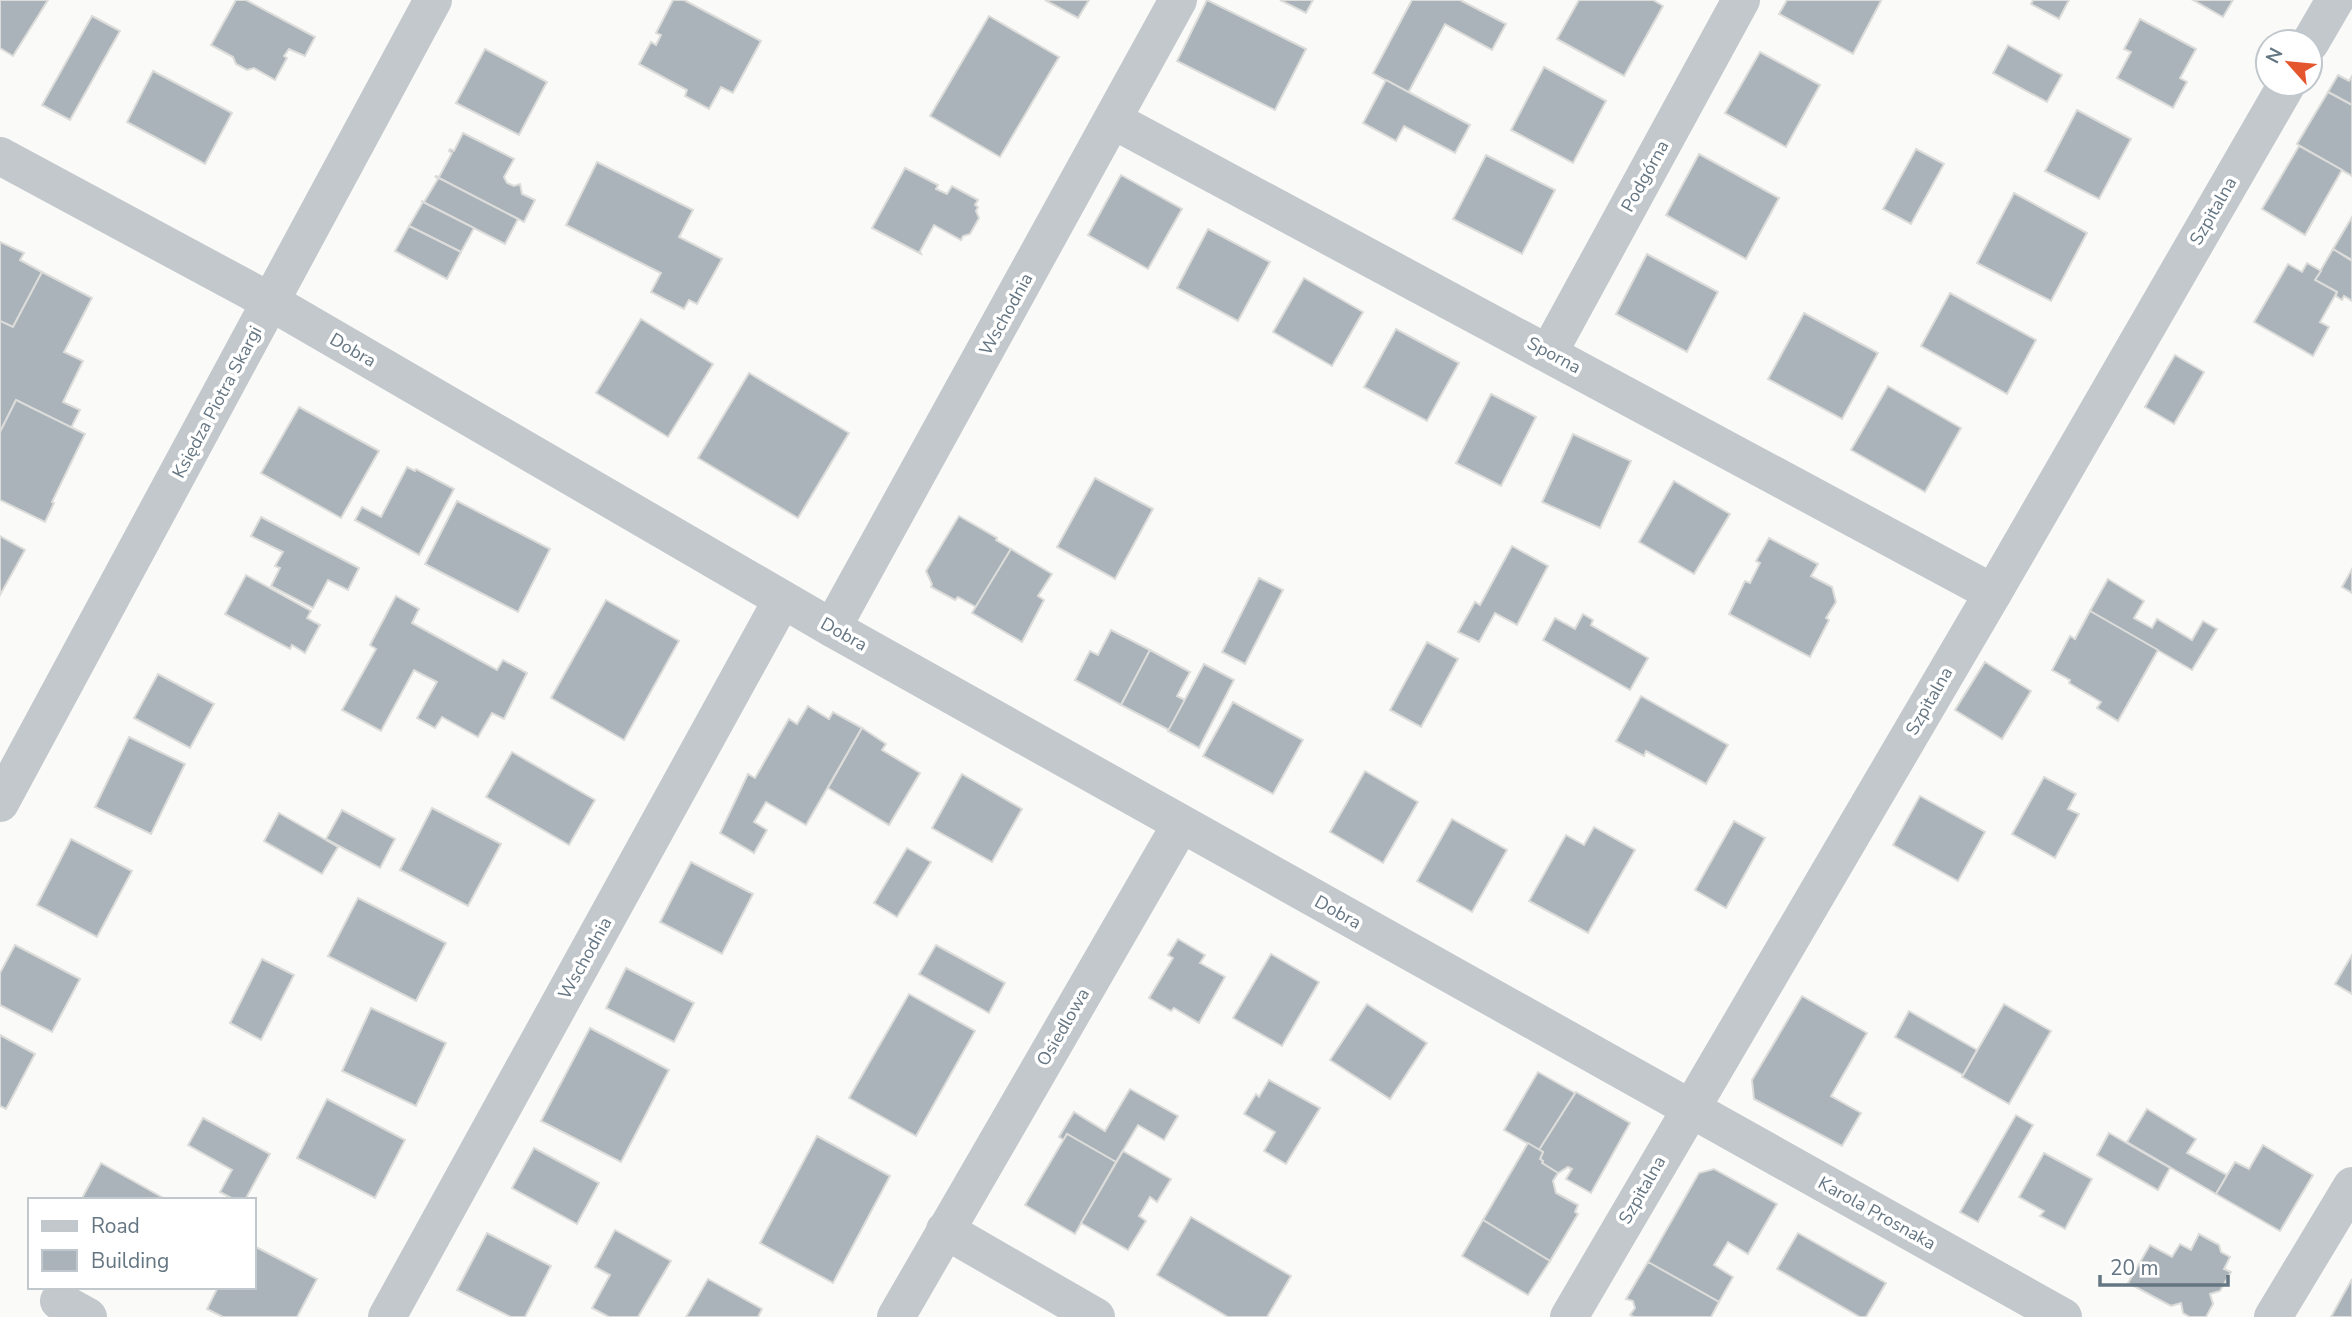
<svg xmlns="http://www.w3.org/2000/svg" width="2352" height="1317" viewBox="0 0 2352 1317" font-family="'Nunito Sans',sans-serif">
<style>
.building{fill:#aab3b9;stroke:#dcdcda;stroke-width:2}
.lines{fill:none;stroke-linecap:round;stroke-linejoin:round}
.minor{stroke:#c3c8cc;stroke-width:38}
.labels{text-anchor:middle;stroke-width:7;stroke-linejoin:round;paint-order:stroke}
.street-label{font-size:18px;fill:#657683;stroke:#fff}
</style>
<rect width="100%" height="100%" fill="#fafaf8"/>
<g class="building">
<path d="M0 0H48L13 56 0 48Z"/>
<path d="M236 0H246L315 37 305 56 289 49 284 56 287 58 275 80 254 68 247 70 236 64 233 57 211 45Z"/>
<path d="M673 0H684L761 41 733 93 721 87 709 109 685 96 687 90 639 64 651 42 656 45 661 35 656 33Z"/>
<path d="M1045 0H1089L1078 18Z"/>
<path d="M1207 0 1306 49 1275 110 1177 61Z"/>
<path d="M1280 0H1313L1306 13Z"/>
<path d="M1412 0H1460L1506 24 1492 50 1445 24 1408 93 1373 73Z"/>
<path d="M1579 0H1653L1663 6 1624 76 1557 39Z"/>
<path d="M1787 0H1879L1881 1 1853 54 1779 14Z"/>
<path d="M2033 0H2069L2059 19 2031 4Z"/>
<path d="M2193 0H2233L2223 17Z"/>
<path d="M92 16 120 31 70 120 42 105Z"/>
<path d="M989 16 1059 57 1000 157 930 116Z"/>
<path d="M2140 19 2196 49 2180 78 2187 82 2173 108 2117 78 2131 52 2124 49Z"/>
<path d="M2008 45 2062 75 2047 102 1993 73Z"/>
<path d="M485 49 547 82 519 135 456 103Z"/>
<path d="M1760 52 1820 85 1786 147 1725 113Z"/>
<path d="M1544 67 1606 101 1573 163 1511 130Z"/>
<path d="M153 71 232 113 205 164 127 122Z"/>
<path d="M2338 75 2349 81 2352 76V105L2328 92Z"/>
<path d="M1386 80 1470 125 1455 153 1404 126 1396 141 1363 123Z"/>
<path d="M2328 92 2352 105V176L2297 144Z"/>
<path d="M2077 110 2131 139 2099 199 2045 171Z"/>
<path d="M463 133 514 159 504 177 507 183 514 186 520 184 522 194 535 200 524 222 435 176 439 177 452 153 449 151 450 149 454 151Z"/>
<path d="M2299 146 2342 170 2305 235 2262 209Z"/>
<path d="M1916 149 1944 164 1911 224 1883 209Z"/>
<path d="M1699 154 1779 198 1746 259 1666 215Z"/>
<path d="M1486 155 1555 190 1522 254 1453 219Z"/>
<path d="M597 162 693 210 679 237 722 259 697 304 689 300 684 309 651 292 661 273 566 225Z"/>
<path d="M905 168 938 185 936 189 947 194 952 186 978 200 975 205 978 207 976 211 979 218 970 234 963 236 961 240 934 225 920 251 921 254 872 228Z"/>
<path d="M1121 175 1182 209 1148 269 1088 235Z"/>
<path d="M435 176 518 219 505 244 421 201 424 202 438 179Z"/>
<path d="M2014 193 2087 233 2051 301 1977 263Z"/>
<path d="M423 202 474 228 461 252 409 226Z"/>
<path d="M2352 217V260L2333 249Z"/>
<path d="M409 226 461 252 447 279 395 251Z"/>
<path d="M1208 229 1270 262 1238 321 1177 288Z"/>
<path d="M0 242 24 253 20 260 42 272 13 327 0 321Z"/>
<path d="M2333 249 2352 261V301L2344 296 2342 300 2336 296 2337 292 2315 280Z"/>
<path d="M1647 254 1718 292 1687 352 1616 314Z"/>
<path d="M2307 263 2321 271 2315 280 2337 292 2320 322 2329 327 2313 356 2254 322 2288 264 2302 272Z"/>
<path d="M42 272 92 298 64 352 83 361 63 402 80 410 71 428 16 400 0 432V321L13 327Z"/>
<path d="M1304 278 1363 312 1332 366 1273 332Z"/>
<path d="M1950 293 2036 340 2007 394 1921 346Z"/>
<path d="M1804 313 1878 353 1842 419 1768 379Z"/>
<path d="M641 319 713 364 668 437 596 393Z"/>
<path d="M1396 329 1459 363 1427 421 1364 387Z"/>
<path d="M2175 355 2204 372 2174 424 2145 407Z"/>
<path d="M749 373 849 433 798 518 698 458Z"/>
<path d="M1888 386 1961 428 1925 492 1851 450Z"/>
<path d="M1491 394 1536 417 1501 486 1456 463Z"/>
<path d="M16 400 85 434 52 502 54 503 45 522 0 500V432Z"/>
<path d="M299 407 379 451 341 518 261 473Z"/>
<path d="M1573 434 1631 461 1600 528 1542 502Z"/>
<path d="M407 467 415 471 416 469 454 489 419 555 355 520 362 507 381 517Z"/>
<path d="M1095 478 1153 509 1115 579 1057 547Z"/>
<path d="M1674 481 1730 514 1694 574 1639 542Z"/>
<path d="M457 501 550 549 518 612 425 564Z"/>
<path d="M959 516 997 538 996 540 1011 549 976 607 958 597 955 600 931 587 932 584 926 571Z"/>
<path d="M261 517 359 568 348 590 328 580 313 608 271 586 280 568 275 566 283 552 251 536Z"/>
<path d="M0 536 25 550 0 595Z"/>
<path d="M1769 538 1818 564 1811 576 1832 587 1836 602 1826 618 1829 620 1810 657 1729 614 1745 581 1750 583 1760 563 1756 561Z"/>
<path d="M1512 546 1548 566 1517 625 1495 613 1479 642 1458 632 1475 602 1480 605Z"/>
<path d="M1011 549 1052 574 1038 596 1044 600 1022 642 972 613Z"/>
<path d="M2352 569V593L2342 587Z"/>
<path d="M246 575 311 611 307 618 320 625 305 653 292 645 290 649 225 614Z"/>
<path d="M1259 578 1283 590 1245 664 1222 652Z"/>
<path d="M2108 579 2144 601 2134 618 2152 628 2157 619 2192 640 2203 621 2217 629 2192 670 2090 611Z"/>
<path d="M396 596 419 609 412 623 497 670 503 660 527 673 504 719 492 713 478 737 442 717 435 728 417 718 437 682 414 670 381 731 342 710 376 649 370 645Z"/>
<path d="M606 600 679 641 624 740 551 698Z"/>
<path d="M2090 611 2158 650 2118 721 2097 708 2101 702 2069 683 2070 680 2052 670 2070 636 2075 639Z"/>
<path d="M1583 614 1593 620 1591 625 1648 658 1630 690 1543 640 1555 618 1575 629Z"/>
<path d="M1111 630 1150 650 1121 705 1075 680 1090 651 1098 655Z"/>
<path d="M1427 642 1458 659 1421 727 1390 710Z"/>
<path d="M1150 650 1190 672 1177 696 1185 700 1169 730 1121 705Z"/>
<path d="M1985 662 2031 691 2002 739 1955 710Z"/>
<path d="M1204 664 1234 680 1199 748 1168 731Z"/>
<path d="M158 674 214 704 190 748 134 718Z"/>
<path d="M1641 696 1728 745 1706 784 1646 751 1644 756 1616 741Z"/>
<path d="M1233 702 1303 740 1273 794 1203 756Z"/>
<path d="M808 706 829 719 833 712 862 728 806 825 766 802 754 822 767 830 754 853 720 833 748 774 755 778 789 719 797 724Z"/>
<path d="M862 728 886 744 882 750 920 773 889 825 828 788Z"/>
<path d="M129 737 185 764 151 834 95 807Z"/>
<path d="M512 752 595 800 569 845 486 797Z"/>
<path d="M1365 771 1418 802 1383 863 1330 832Z"/>
<path d="M962 774 1022 809 992 862 932 828Z"/>
<path d="M2044 777 2076 794 2068 809 2079 814 2055 858 2012 834Z"/>
<path d="M1920 796 1985 832 1958 881 1893 845Z"/>
<path d="M432 808 501 844 468 906 400 870Z"/>
<path d="M342 810 395 839 380 868 326 839Z"/>
<path d="M279 813 338 847 322 874 264 841Z"/>
<path d="M1452 819 1507 850 1472 912 1417 881Z"/>
<path d="M1734 821 1765 838 1726 908 1695 890Z"/>
<path d="M1594 827 1635 850 1588 933 1529 901 1566 835 1584 845Z"/>
<path d="M71 839 132 871 97 937 37 905Z"/>
<path d="M907 848 931 862 897 917 874 903Z"/>
<path d="M691 862 753 894 722 954 660 922Z"/>
<path d="M358 898 446 943 416 1001 328 956Z"/>
<path d="M1178 939 1205 955 1200 963 1225 977 1199 1023 1174 1008 1171 1011 1149 998 1173 958 1168 955Z"/>
<path d="M15 945 80 979 52 1032 0 1005V973Z"/>
<path d="M936 945 1005 983 989 1013 919 974Z"/>
<path d="M1271 954 1319 982 1282 1046 1233 1018Z"/>
<path d="M2352 955V994L2335 984Z"/>
<path d="M262 959 294 975 261 1040 230 1023Z"/>
<path d="M626 968 694 1003 674 1042 606 1008Z"/>
<path d="M909 994 975 1031 916 1136 849 1098Z"/>
<path d="M1802 996 1867 1033 1831 1096 1861 1113 1842 1146 1754 1099 1752 1080Z"/>
<path d="M1367 1004 1427 1043 1390 1099 1330 1060Z"/>
<path d="M2004 1004 2051 1031 2009 1104 1962 1077Z"/>
<path d="M371 1008 446 1043 416 1106 342 1071Z"/>
<path d="M1909 1011 1977 1050 1963 1075 1895 1037Z"/>
<path d="M590 1028 669 1070 621 1162 541 1121Z"/>
<path d="M0 1035 35 1054 6 1109 0 1106Z"/>
<path d="M1538 1072 1575 1093 1539 1150 1504 1130Z"/>
<path d="M1269 1080 1320 1108 1286 1164 1264 1151 1275 1132 1244 1114 1256 1094 1259 1097Z"/>
<path d="M1130 1089 1178 1116 1164 1140 1138 1125 1116 1162 1067 1134 1064 1140 1059 1137 1074 1112 1105 1131Z"/>
<path d="M1576 1092 1630 1123 1591 1193 1566 1179 1572 1169 1568 1167 1558 1173 1542 1163 1543 1161 1540 1159 1543 1152 1539 1150Z"/>
<path d="M327 1099 405 1140 375 1198 297 1158Z"/>
<path d="M2147 1109 2196 1139 2187 1153 2227 1175 2216 1194 2127 1142Z"/>
<path d="M2016 1115 2033 1125 1978 1222 1960 1212Z"/>
<path d="M203 1118 270 1154 245 1200H235L220 1192 232 1170 188 1145Z"/>
<path d="M2109 1133 2170 1168 2158 1190 2097 1155Z"/>
<path d="M1067 1134 1116 1162 1075 1234 1025 1205Z"/>
<path d="M817 1136 890 1176 833 1283 760 1243Z"/>
<path d="M1528 1143 1543 1152 1540 1159 1543 1161 1542 1163 1558 1173 1553 1181 1556 1193 1578 1205 1575 1212 1578 1214 1550 1261 1483 1220Z"/>
<path d="M2263 1145 2313 1175 2280 1231 2216 1194 2235 1162 2249 1169Z"/>
<path d="M534 1148 599 1183 577 1224 512 1188Z"/>
<path d="M1123 1151 1171 1179 1157 1202 1150 1197 1139 1216 1146 1221 1128 1250 1081 1223Z"/>
<path d="M2044 1153 2092 1179 2065 1229 2040 1216 2044 1211 2019 1197Z"/>
<path d="M101 1163 167 1200H81Z"/>
<path d="M1714 1169 1777 1204 1748 1254 1728 1242 1714 1265 1733 1277 1719 1302 1648 1262 1699 1173Z"/>
<path d="M1191 1217 1291 1276 1267 1317H1228L1157 1275Z"/>
<path d="M1483 1220 1550 1261 1528 1295 1462 1256Z"/>
<path d="M615 1230 671 1261 638 1317H609L592 1308 610 1275 595 1267Z"/>
<path d="M487 1233 551 1266 525 1317H511L457 1290Z"/>
<path d="M1798 1233 1886 1283 1866 1317H1860L1777 1269Z"/>
<path d="M2199 1234 2219 1245 2221 1252 2230 1257 2224 1269 2231 1272 2220 1291 2210 1294 2213 1304 2206 1317H2190L2183 1313 2181 1303 2171 1306 2128 1283 2150 1245 2172 1257 2180 1244 2191 1250Z"/>
<path d="M254 1246 317 1279 297 1317H223L207 1309 218 1287H254Z"/>
<path d="M1648 1262 1719 1302 1711 1317H1634L1630 1315 1635 1308 1633 1301 1626 1299Z"/>
<path d="M708 1279 762 1309 758 1317H686Z"/>
<path d="M2352 1279V1317H2331Z"/>
</g>
<g class="lines">
<g class="minor">
<path d="M2310 43 2335 0"/>
<path d="M1113 120 1993 593"/>
<path d="M0 156 271 302 832 628 2063 1317"/>
<path d="M1549 352 1741 0"/>
<path d="M832 628 1178 0"/>
<path d="M0 803 433 0"/>
<path d="M945 1230 1096 1317"/>
<path d="M59 1301 88 1317"/>
<path d="M387 1317 782 600"/>
<path d="M896 1317 1181 824"/>
<path d="M1569 1317 1993 593 2287 84"/>
<path d="M2273 1317 2352 1186"/>
</g>
</g>
<g class="labels">
<g class="street-label">
<text transform="translate(1645 176) rotate(-61)" y="6">Podgórna</text>
<text transform="translate(2213 211) rotate(-60)" y="6">Szpitalna</text>
<text transform="translate(1006 314) rotate(-61)" y="6">Wschodnia</text>
<text transform="translate(353 350) rotate(30)" y="6">Dobra</text>
<text transform="translate(1554 355) rotate(28)" y="6">Sporna</text>
<text transform="translate(217 402) rotate(-62)" y="6">Księdza Piotra Skargi</text>
<text transform="translate(844 634) rotate(29)" y="6">Dobra</text>
<text transform="translate(1929 701) rotate(-60)" y="6">Szpitalna</text>
<text transform="translate(1338 912) rotate(29)" y="6">Dobra</text>
<text transform="translate(585 958) rotate(-61)" y="6">Wschodnia</text>
<text transform="translate(1063 1027) rotate(-60)" y="6">Osiedlowa</text>
<text transform="translate(1642 1190) rotate(-60)" y="6">Szpitalna</text>
<text transform="translate(1877 1213) rotate(29)" y="6">Karola Prosnaka</text>
</g>
</g>
<rect x="28" y="1198" width="228" height="91" fill="#ffffff" stroke="#c1c8cd" stroke-width="2"/>
<rect x="42" y="1221" width="35" height="10" fill="#c3c8cc" stroke="#c1c8cd" stroke-width="2"/>
<text x="91" y="1233" font-size="21" fill="#657683">Road</text>
<rect x="42" y="1250" width="35" height="21" fill="#aab3b9" stroke="#c1c8cd" stroke-width="2"/>
<text x="91" y="1268" font-size="21" fill="#657683">Building</text>
<g transform="translate(2289 63) rotate(297)"><circle r="33" fill="#ffffff" stroke="#c1c8cd" stroke-width="2"/>
<path d="M0-5L12 26L0 18L-12 26Z" fill="#e4572e"/>
<text y="-10" font-size="19" font-weight="bold" text-anchor="middle" fill="#657683">N</text>
</g>
<path d="M2100 1275v10h128v-10" fill="none" stroke="#657683" stroke-width="3.5"/>
<text x="2110" y="1275" font-size="21" fill="#657683" stroke="#ffffff" stroke-width="5" paint-order="stroke">20 m</text>
</svg>
